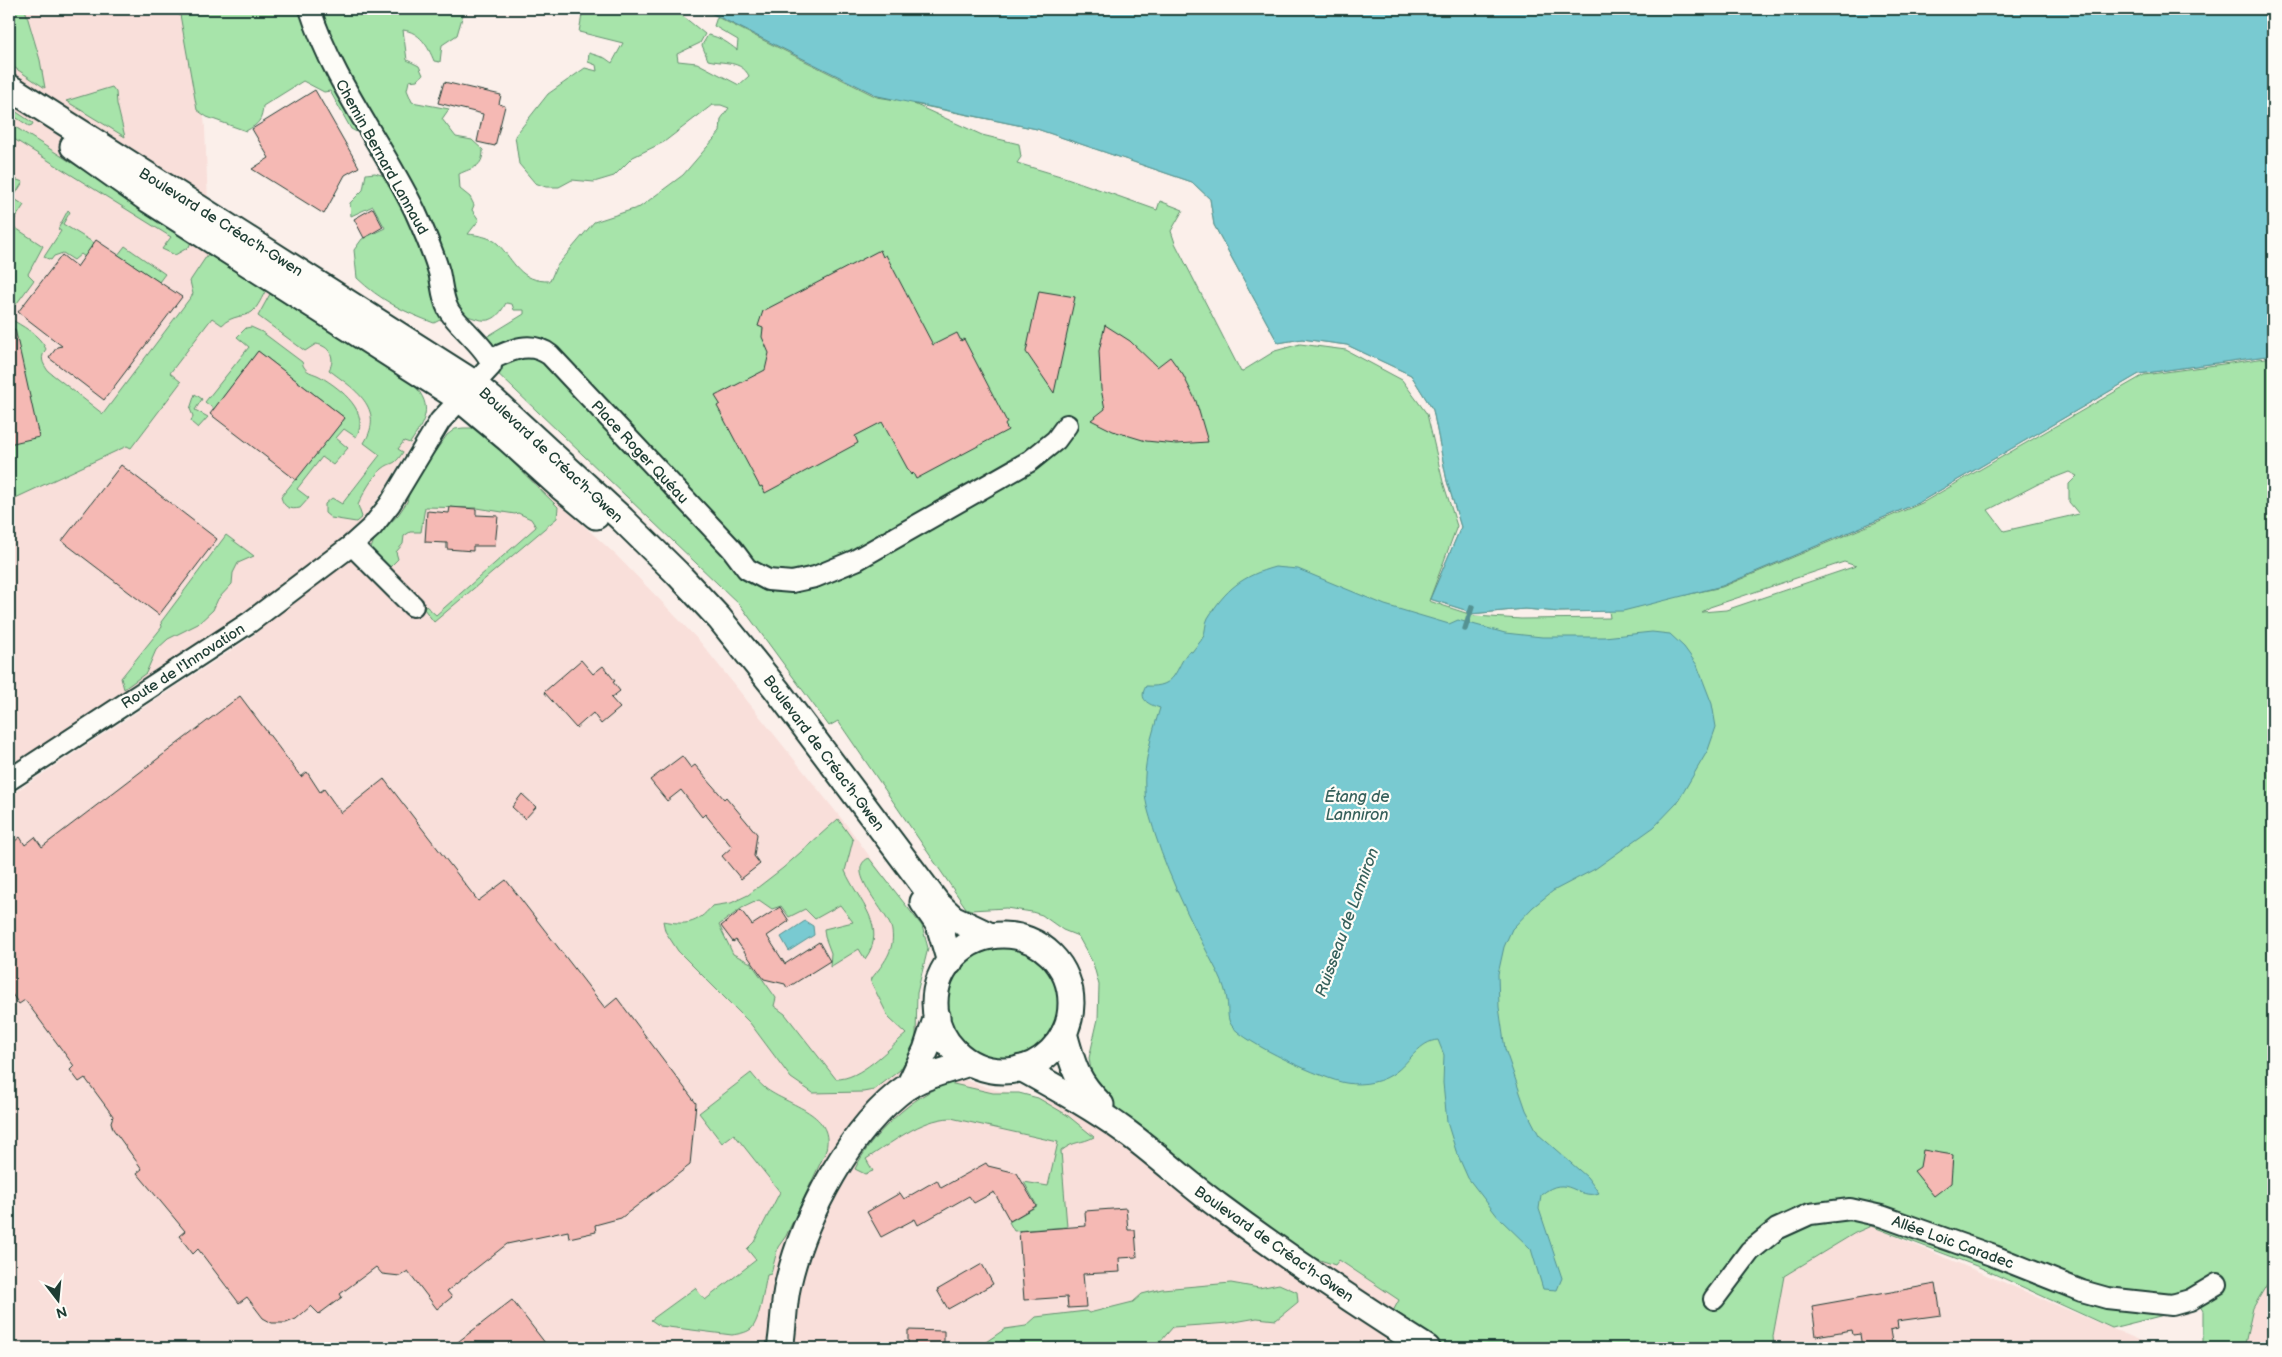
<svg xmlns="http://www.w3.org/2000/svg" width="2282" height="1357" viewBox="0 0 2282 1357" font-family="'Balsamiq Sans',sans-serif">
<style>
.built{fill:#f9dfda}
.green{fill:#a7e4aa;stroke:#63906f;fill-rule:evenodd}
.water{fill:#79cad1;stroke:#559292}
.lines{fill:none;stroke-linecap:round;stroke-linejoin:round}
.stream{stroke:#559292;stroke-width:5.5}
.building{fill:#f5b9b4;stroke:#1f3d34}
.minor-casing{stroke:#1f3d34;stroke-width:24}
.tertiary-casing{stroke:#1f3d34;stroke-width:29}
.minor{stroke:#fdfcf7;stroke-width:20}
.tertiary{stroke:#fdfcf7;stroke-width:25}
.labels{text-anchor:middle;stroke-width:4.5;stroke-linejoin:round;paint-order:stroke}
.street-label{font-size:15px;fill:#1f3d34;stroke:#fdfcf7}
.water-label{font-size:16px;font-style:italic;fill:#36605b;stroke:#fdfcf7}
</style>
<rect width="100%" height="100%" fill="#fbefea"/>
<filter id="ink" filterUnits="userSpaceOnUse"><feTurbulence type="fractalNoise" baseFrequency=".02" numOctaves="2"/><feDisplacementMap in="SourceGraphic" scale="10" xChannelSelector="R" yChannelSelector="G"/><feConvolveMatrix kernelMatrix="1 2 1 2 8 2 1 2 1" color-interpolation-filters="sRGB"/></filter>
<g filter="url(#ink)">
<g class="built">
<path d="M9 9H184L199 74 205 127 210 256 406 382 421 392 424 404 422 421 416 435 383 492 357 527 329 552 277 592 9 767Z"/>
<path d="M463 428H474L482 432 617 556 661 601 701 643 849 828 915 919 923 933 914 1013 919 1028 962 1079 996 1090 1046 1099 1233 1201 1314 1258 1335 1264 1338 1260 1399 1300 1393 1313 1454 1348H9V796L250 638 315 584 404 494 447 435 455 429Z"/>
<path d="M1871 1226 2158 1348H1774L1773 1336 1784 1276 1855 1233Z"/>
<path d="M2273 1274V1348H2244L2253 1308Z"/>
</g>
<g class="green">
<path d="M9 9H25L40 60 45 88 9 64Z"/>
<path d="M179 9H462V18L457 35 442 45 440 62 434 61C428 46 420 32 403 30L407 60 419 66 423 75 417 80 409 81 407 90 412 102 449 109 442 119 456 137 472 140 483 150C483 168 473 167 459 174L460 189 470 197 474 205 472 210 479 220 468 234C477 235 491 237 498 244 515 262 520 282 550 281L556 267 594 222 640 207 683 175 720 132 721 119 729 108 721 105H712L664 142 633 157 614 176 594 182 572 180 559 187H546L535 183 519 164 515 136 548 94 585 68 597 71 596 65 588 62 589 53 605 58 612 63 623 43 579 32 583 9H674L705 34 700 43 677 54 678 61 697 63 739 85 749 76C741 60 724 64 708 60L702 45 708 35C720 37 728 43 737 50L738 40 714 26 717 17 877 97 896 100 878 96 703 9H2273V355L2139 374 1920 502 1722 586 1685 595 1722 587 1922 503 2144 375 2273 357V1274L2253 1308 2244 1348H2203V1311L2200 1306 2112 1328 1979 1267 1871 1226 1855 1233 1784 1276 1773 1336 1774 1348H1448L1392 1313 1399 1300 1339 1260 1335 1265 1314 1258 1233 1201 1132 1121 1094 1088 1089 1058 1098 1019 1099 985 1093 963 1078 936 1063 930 1042 915 1032 912 1006 908 971 910 966 908 838 721 829 726 741 606 470 347 524 314V310H514L512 304 506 303C492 330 479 319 456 312L434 323C404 312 380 300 357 278L354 250 362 239 385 228 373 206 351 216 350 203 363 190 366 174 375 173 388 177 385 147 351 129 330 91 324 92 303 81 263 106C262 120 259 124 246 131L207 117 197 110ZM914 104 1037 129 1192 182 1210 199 1214 225 1278 343 1302 339 1347 345 1411 375 1433 410 1447 481 1461 527 1430 599 1465 610 1470 614 1525 609 1559 612 1609 611 1610 618 1521 619 1475 616 1429 601 1457 526 1443 482 1427 414 1402 380 1346 350 1300 344 1275 351 1241 372 1175 243 1171 231 1183 210 1160 201 1157 210 1067 178 1017 163 1021 157 1019 144 982 135ZM2069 472 2077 476 2069 484V502L2079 514 2004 531 1988 510 2038 484ZM1844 562 1856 566 1726 610 1702 612 1710 607Z"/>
<path d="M112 87 116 92 117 104 125 137 66 101Z"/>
<path d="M9 107 33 123 32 125 29 126 9 113Z"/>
<path d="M9 123 192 239 189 247 175 255 162 249 171 237 9 136Z"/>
<path d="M9 177 23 182 13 198 24 205 11 225 43 246 28 274 34 280 9 314Z"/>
<path d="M68 210 70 212 63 224 112 254 106 273 81 254 74 260 63 253 54 256 51 260 44 257 61 231 58 229Z"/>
<path d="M125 246 165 274 159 282 118 255Z"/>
<path d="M208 254 266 290C262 297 258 307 252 312 245 317 232 315 222 325L212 318 170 373 181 382 131 448 127 446 9 501V318C22 326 39 334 46 349 40 358 42 362 48 371L103 414 193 294 190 281Z"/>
<path d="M270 294 414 385C434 407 425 421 410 443L404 441 398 449 403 452C393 468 393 460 382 469 372 477 363 494 358 505L362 517 356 522 331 518 325 513V504L332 498 342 504 380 455 364 443C386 408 354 389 329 370 336 358 330 346 316 344L305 351 258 316Z"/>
<path d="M251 327 262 332 302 362C305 374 313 372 321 377 341 389 371 412 356 437L344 429 336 438 348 448 333 465 322 457 297 489 309 498 300 508C290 510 284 508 281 497L345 418 258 351 214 409 205 402 249 347 237 337 246 328Z"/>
<path d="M195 394 202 399 195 410 208 417 198 428 191 422 193 416 190 409Z"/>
<path d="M463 428H474L482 432 558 507 557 518 434 622 424 609 426 606 436 615 536 527 531 519 518 513 515 514 477 508 425 507 421 532H410L404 536 403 544 396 552 398 559 388 569 370 551 374 540 398 515 407 502 411 485 447 435 455 429Z"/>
<path d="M226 535 254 556 238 563 233 573 232 584 218 599 213 610 198 624 168 639 156 650 146 673 124 689 121 678 162 627 161 622Z"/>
<path d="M838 819 853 840 845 871C858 901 889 927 865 959L859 949 830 967 831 953 825 937 824 929 853 922 840 905 815 919 805 909 789 917 781 906 772 909 759 900 742 908 719 925 733 954 751 963 776 998 774 1006 785 1014 836 1079C860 1080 888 1049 906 1034L889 1018 871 982 872 978C883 964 895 951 892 931 890 913 842 870 869 858L922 926 928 948 917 993 916 1036 914 1047 900 1070 874 1090 863 1092 813 1093 791 1078 750 1023 678 951 665 931 663 921C686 925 696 925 712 906L731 903 748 895 783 868Z"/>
<circle cx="1004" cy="1003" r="57"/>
<path d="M751 1073C755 1078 760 1084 765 1088 788 1106 838 1113 825 1153L786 1236 778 1247 771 1274 767 1275C764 1288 760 1321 751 1329 746 1333 738 1334 732 1335L660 1326 651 1320 695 1288 705 1300 756 1260 747 1249 754 1242 780 1192 734 1134 722 1143 699 1113Z"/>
<path d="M949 1083 993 1093H1019L1038 1098 1067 1115 1094 1137C1081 1144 1075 1140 1061 1151L1067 1227 1014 1231 1009 1222 1037 1206 1024 1182 1048 1186 1058 1142 951 1118C920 1119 892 1143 866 1159L873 1171 865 1174 855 1169C870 1136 914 1094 949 1083Z"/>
<path d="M1231 1283 1259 1288 1279 1284 1297 1292 1298 1302 1276 1320 1257 1318 1229 1323 1173 1327 1160 1342 1149 1346 977 1348 1005 1329 1026 1326 1036 1317 1086 1311 1089 1313 1133 1302 1142 1294 1162 1289Z"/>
</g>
<g class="water">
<path d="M703 9H2273V355L2139 374 1920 502 1722 586 1623 611 1559 612 1525 609 1470 614 1465 610 1430 599 1461 527 1447 481 1433 410 1411 375 1347 345 1302 339 1278 343 1214 225 1210 199 1192 182 1037 129 878 96Z"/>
<path d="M1275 567 1298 569 1385 605 1449 624 1458 620 1505 633 1542 637H1604L1652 632 1670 634 1684 647 1697 665 1712 704 1716 727 1708 750 1677 803 1654 827 1595 869 1553 891 1533 907 1512 929 1504 947 1498 974 1499 1007 1505 1049 1526 1110 1539 1135 1587 1177 1599 1193C1577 1201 1568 1172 1541 1195L1539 1209 1562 1278 1557 1290 1543 1289 1531 1249 1498 1217 1468 1178 1456 1151 1447 1122 1443 1083 1444 1055 1438 1040C1420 1041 1410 1061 1397 1071 1384 1082 1363 1086 1346 1083 1325 1080 1244 1043 1232 1026 1226 1018 1229 1010 1227 1000 1226 992 1223 983 1219 975 1195 929 1171 884 1155 834 1151 819 1145 805 1145 790 1143 763 1152 734 1160 708 1148 704 1138 700 1146 686 1178 688 1174 669 1189 651L1192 652C1195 647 1201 642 1203 637 1206 631 1205 623 1208 618 1226 589 1242 576 1275 567Z"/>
<path d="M805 921 813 926 814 935 789 951 781 937Z"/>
</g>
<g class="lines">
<path class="stream" d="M1465 629 1472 607"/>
</g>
<g class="building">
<path d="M444 82 501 95 499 104 505 106 495 146 477 142 483 114 438 103Z"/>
<path d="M315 90 359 167 345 175 324 214 252 169 269 158 252 129Z"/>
<path d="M373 208 383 227 364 238 354 219Z"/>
<path d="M96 240 182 297 104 400 49 358 57 347 62 346 18 312 62 255 77 267Z"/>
<path d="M880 250 883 257 886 255 933 345 957 333 961 341 964 339 1007 422 1005 425 1008 430 916 479 913 473 911 475 882 422 855 436 858 443 765 493 762 486 760 487 736 442 717 406 720 404 715 396 765 370 769 353 762 337 763 328 758 326 763 311Z"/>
<path d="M1039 291 1075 297 1054 393 1026 352Z"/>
<path d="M1105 325 1130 341 1157 367 1170 357 1183 375 1196 401 1208 442 1176 444 1146 441 1113 431 1091 420 1105 409 1101 389 1099 351Z"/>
<path d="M15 329 39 437 9 444V330Z"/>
<path d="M258 351 345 418 296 480 210 414Z"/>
<path d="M121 465 217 539 159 615 62 541Z"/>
<path d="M450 507 476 509V515L498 516 495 546H473V551L447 549V543L425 542 427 511 449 513Z"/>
<path d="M581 660 593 674 603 666 615 681 613 682 620 691 611 698 620 708 601 724 593 713 576 728 544 692Z"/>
<path d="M240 696 301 777 307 772 320 792 324 789 341 813 384 779 478 901 506 880 605 1008 617 998 696 1103 690 1165 621 1218 595 1225 596 1232 569 1238 568 1231 507 1244 447 1291 452 1297 437 1309 408 1271 400 1276 382 1274 376 1267 340 1294 342 1297 319 1314 311 1306 296 1319 286 1323H272L263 1318 247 1297 239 1303 198 1249 193 1254 179 1236 185 1231 137 1173 142 1169 113 1129 111 1122 113 1116 85 1078 79 1082 70 1070 74 1066 25 1000 19 1004 9 990V846L20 837 25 845 35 837 42 847Z"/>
<path d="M682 756 691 768 695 765 724 799 726 797 757 834 754 856 760 864 741 879 722 856 732 847 705 814 702 817 681 790 667 801 650 780Z"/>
<path d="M522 794 536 807 525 819 512 807Z"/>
<path d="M780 907 789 921 767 936 785 964 819 942 830 961 787 988 785 984 764 979 736 940 733 942 721 926 741 910 752 925Z"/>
<path d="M1923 1150 1953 1155 1951 1183 1934 1196 1914 1171 1920 1167Z"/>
<path d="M986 1163 988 1166 1017 1173 1036 1206 1010 1221 994 1192 974 1203 969 1196 918 1225 915 1219 881 1237 867 1212 900 1193 904 1199 937 1180 941 1188Z"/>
<path d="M1126 1208 1128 1230H1135L1137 1257 1119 1258 1120 1272 1083 1274 1086 1307 1068 1308 1067 1297 1024 1300 1019 1231 1086 1226 1085 1211Z"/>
<path d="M982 1264 993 1284 948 1309 937 1290Z"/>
<path d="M1936 1284 1941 1315 1897 1321 1898 1328 1890 1330 1893 1348H1862L1860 1334 1853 1335 1852 1330 1816 1336 1812 1306Z"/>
<path d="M512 1300 549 1348H450Z"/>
<path d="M908 1330 944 1331V1348H908Z"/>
</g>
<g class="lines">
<defs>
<g id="minor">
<path d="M490 360C511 350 530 340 550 355L732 549 747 569 768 580 792 582 815 577 856 560 1030 461 1056 440 1067 425"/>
<path d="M352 545 413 606"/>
<path d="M9 780 250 622 352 545 372 527 390 504 440 421 491 366C491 350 456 325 448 309 442 297 442 284 439 272 433 251 424 231 415 211 382 143 333 82 310 9"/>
<path d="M1714 1299 1750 1251 1777 1229 1810 1214 1850 1209 1881 1216 1994 1256 2082 1291 2107 1298 2172 1305 2190 1300 2217 1284"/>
</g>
<g id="tertiary">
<path d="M9 87 466 378 494 401 622 519 677 573 719 618 777 690 937 903 953 918 991 936"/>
<path d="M73 146 149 200 460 399 508 439 561 487 596 516"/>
<path d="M923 902 939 925 950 962"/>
<circle cx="1003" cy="1003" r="68"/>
<path d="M1064 1033C1073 1066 1076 1080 1101 1105"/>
<path d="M1021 1068C1057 1088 1092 1107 1125 1131 1158 1155 1187 1183 1220 1207 1287 1257 1357 1304 1427 1348"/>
<path d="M909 1086 926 1050 937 1016"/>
<path d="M780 1348C784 1327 783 1305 788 1284 803 1217 851 1126 908 1086 925 1075 950 1070 969 1063"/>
</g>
</defs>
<use href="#minor" class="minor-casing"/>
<use href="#tertiary" class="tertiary-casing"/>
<use href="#minor" class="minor"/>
<use href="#tertiary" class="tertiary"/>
</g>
</g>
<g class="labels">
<g class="street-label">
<text transform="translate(382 157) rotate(61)" y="5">Chemin Bernard Lannaud</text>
<text transform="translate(221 222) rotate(32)" y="5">Boulevard de Créac'h-Gwen</text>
<text transform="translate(640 452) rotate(47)" y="5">Place Roger Quéau</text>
<text transform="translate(551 455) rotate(43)" y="5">Boulevard de Créac'h-Gwen</text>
<text transform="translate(183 666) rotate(-33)" y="5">Route de l'Innovation</text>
<text transform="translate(824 753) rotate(53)" y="5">Boulevard de Créac'h-Gwen</text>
<text transform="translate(1953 1242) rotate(20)" y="5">Allée Loic Caradec</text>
<text transform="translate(1274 1244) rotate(35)" y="5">Boulevard de Créac'h-Gwen</text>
</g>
<g class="water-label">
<text x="1357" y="802">Étang de<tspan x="1357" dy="18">Lanniron</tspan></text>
<text transform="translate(1346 922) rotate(-70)" y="6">Ruisseau de Lanniron</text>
</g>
</g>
<rect width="2282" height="1357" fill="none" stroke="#fdfcf7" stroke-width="30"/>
<rect x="15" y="15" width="2252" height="1327" fill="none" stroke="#1f3d34" stroke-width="2" filter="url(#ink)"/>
<g transform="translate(58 1300) rotate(164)" stroke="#fdfcf7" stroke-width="4" paint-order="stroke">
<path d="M0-4L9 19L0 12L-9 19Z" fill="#1f3d34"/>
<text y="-8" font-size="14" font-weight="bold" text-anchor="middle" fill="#1f3d34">N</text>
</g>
</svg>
